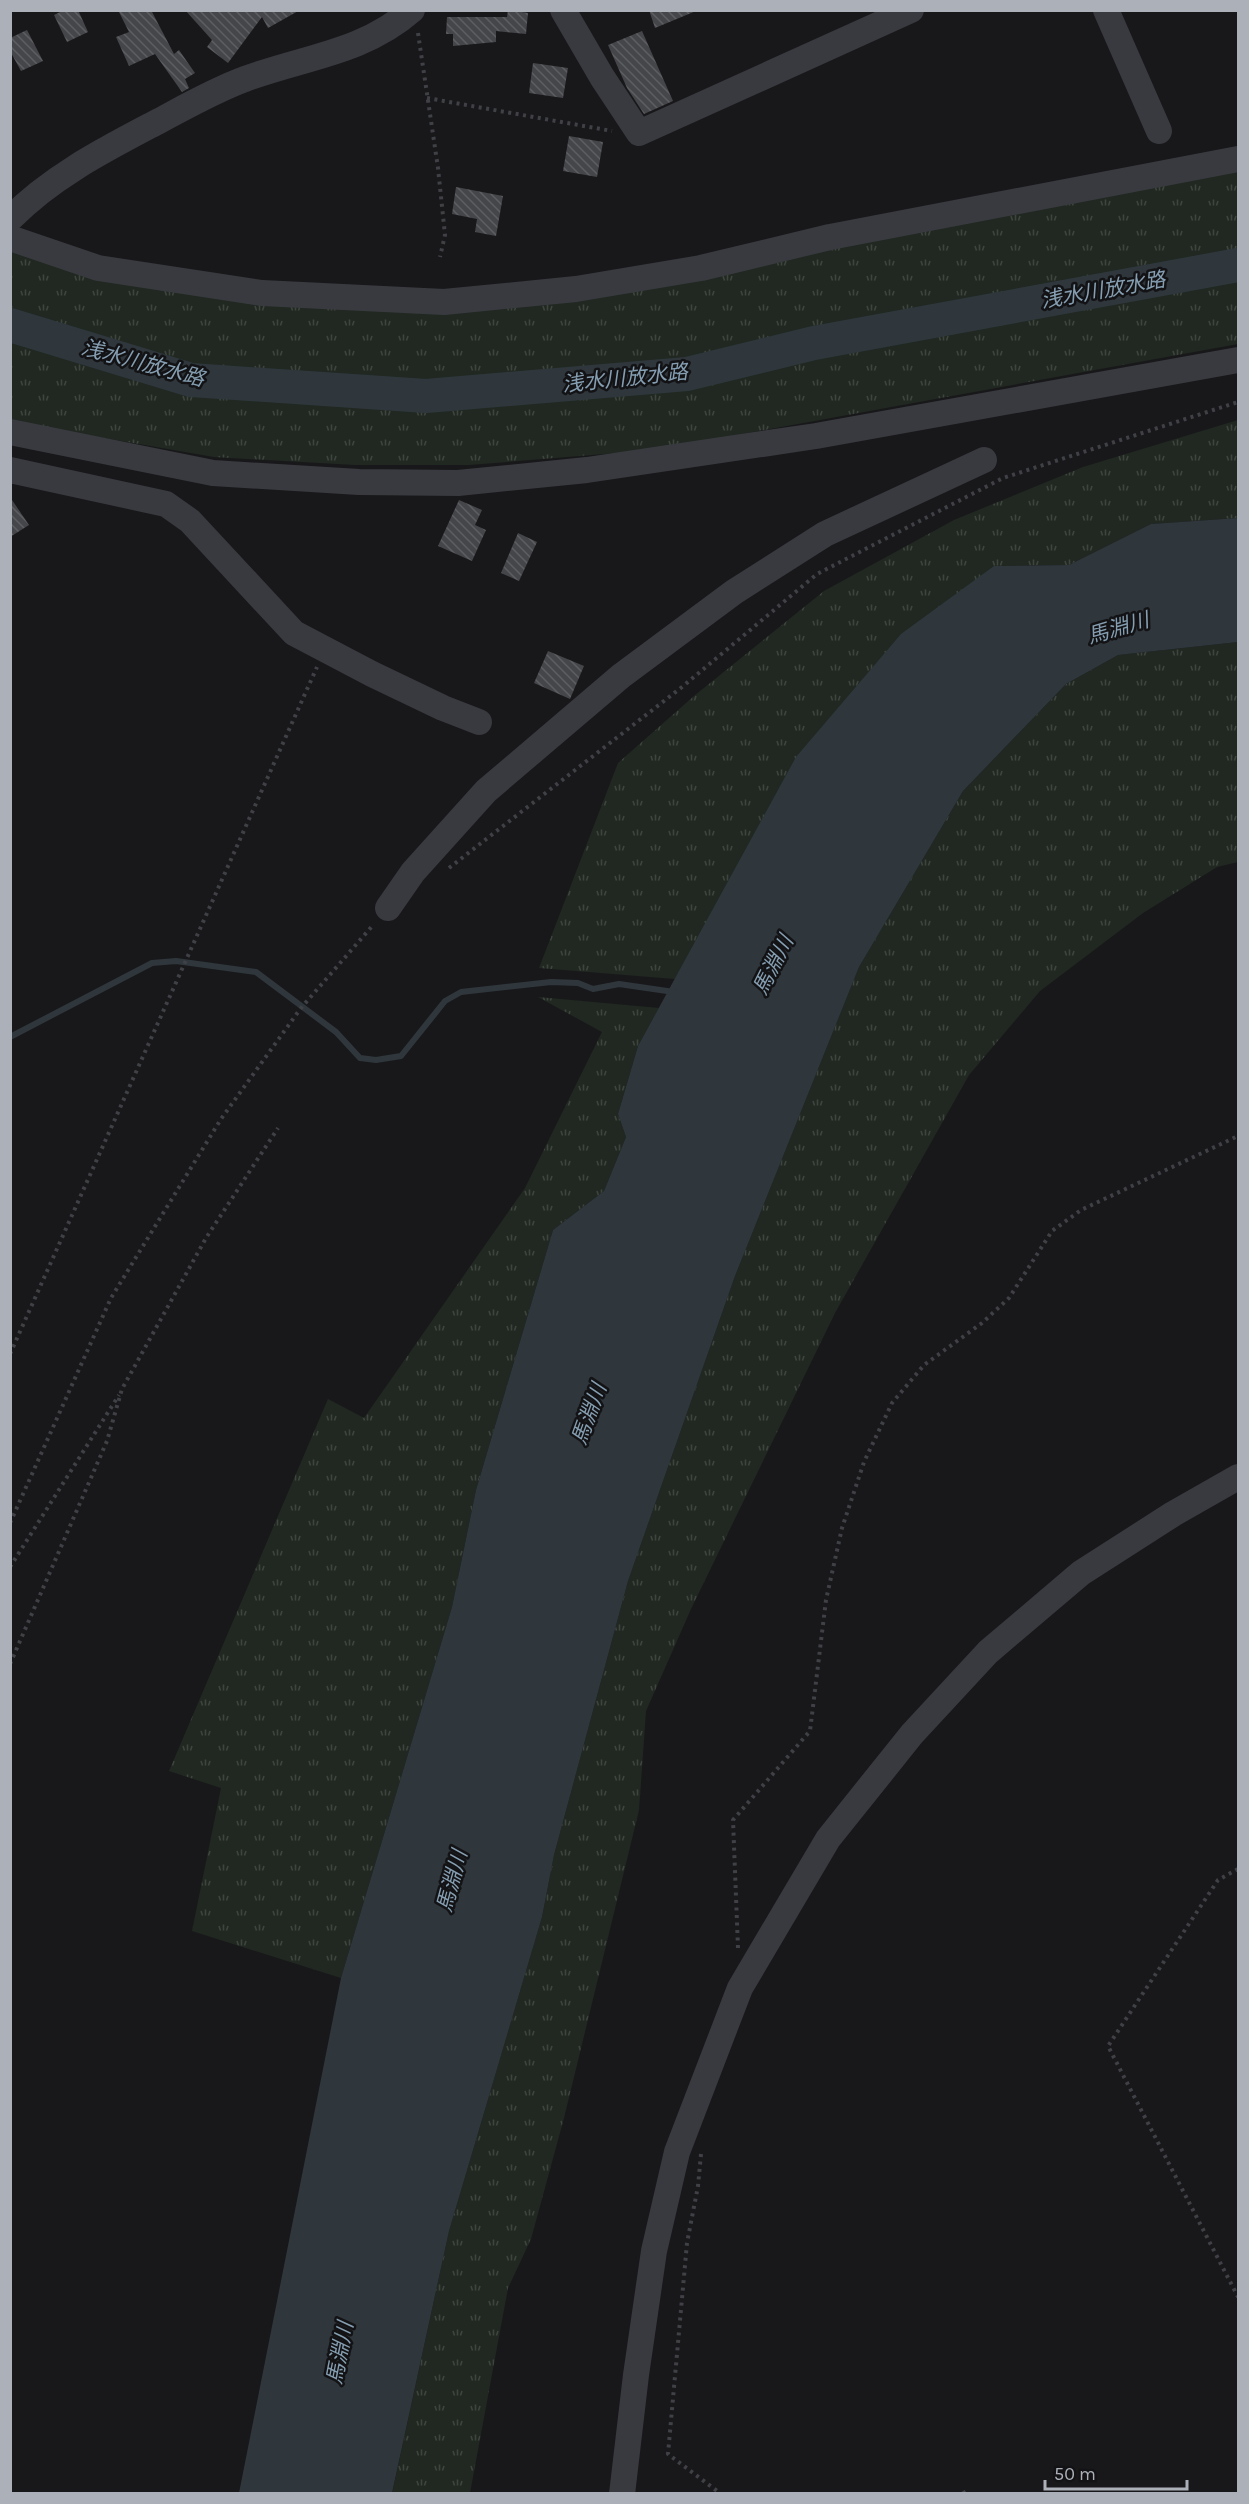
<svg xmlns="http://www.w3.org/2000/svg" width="1249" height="2504" viewBox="0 0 1249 2504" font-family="Karla,'Noto Sans JP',sans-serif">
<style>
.grass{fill:url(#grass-tufts)}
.water{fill:#2f373d}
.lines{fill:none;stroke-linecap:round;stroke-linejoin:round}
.stream{stroke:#2f373d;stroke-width:6}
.river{stroke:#2f373d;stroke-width:34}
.building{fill:url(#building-back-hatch)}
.path{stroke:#3f4146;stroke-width:4;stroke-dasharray:3 4.5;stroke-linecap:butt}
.minor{stroke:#393a3f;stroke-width:26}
.labels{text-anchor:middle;stroke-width:5;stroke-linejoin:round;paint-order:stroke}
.water-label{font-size:21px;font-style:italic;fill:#859eb1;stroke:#131315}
</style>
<defs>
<pattern id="grass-tufts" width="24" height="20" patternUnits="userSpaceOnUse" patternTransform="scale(1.5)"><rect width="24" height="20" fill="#202821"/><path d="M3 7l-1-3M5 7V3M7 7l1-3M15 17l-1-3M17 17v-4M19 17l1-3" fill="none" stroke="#3e453f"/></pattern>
<pattern id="building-back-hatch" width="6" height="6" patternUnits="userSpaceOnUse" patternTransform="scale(1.5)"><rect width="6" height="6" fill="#45464a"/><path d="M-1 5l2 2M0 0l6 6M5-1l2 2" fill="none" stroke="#5d5e62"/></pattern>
</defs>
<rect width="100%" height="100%" fill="#18181a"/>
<g class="grass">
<path d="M1238 168V344L654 450 469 465H355L214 457 52 429 11 419 10 249 442 307Z"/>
<path d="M1238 420V518L1151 524 1069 565 994 566 697 940 675 979 539 968 618 763 694 696 824 591 954 520 1083 467Z"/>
<path d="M1238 642V862L1217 867 1143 913 1040 991 969 1075 835 1313 691 1609 646 1711 639 1810 564 2118 531 2239 508 2288 470 2493 392 2494 449 2231 542 1917 554 1855 628 1581 735 1276 859 967 963 791 1066 684 1118 655Z"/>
<path d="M538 997 659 1008 638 1046 618 1114 626 1137 604 1191 553 1230 476 1490 452 1607 341 1978 192 1931 221 1788 169 1771 328 1399 364 1418 525 1188 602 1032Z"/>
</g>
<path class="water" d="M1238 518V642L1118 655 1066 684 963 791 859 967 735 1276 628 1581 554 1855 542 1917 449 2231 392 2493H239L341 1978 452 1607 476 1490 553 1230 604 1191 626 1137 618 1114 638 1046 796 757 901 634 994 566 1069 565 1151 524Z"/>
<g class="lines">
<path class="stream" d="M10 1037 152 963 176 961 256 972 336 1032 360 1058 376 1060 401 1056 445 1001 461 992 551 982 578 983 593 989 619 984 674 992"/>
<path class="river" d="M10 325 191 380 426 396 687 374 814 343 1238 265"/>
</g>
<g class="building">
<path d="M64 10H78L88 32 67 42 54 15Z"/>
<path d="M118 10H151L174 54 179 50 195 73 185 79 189 88 182 92 155 54 129 66 116 37 129 32Z"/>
<path d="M185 10H300L268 28 262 17 228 63 207 47 212 40Z"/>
<path d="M508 10 528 13 526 34 496 31V42L453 46V34H446L447 17H507Z"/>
<path d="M649 10H696V11L655 28Z"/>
<path d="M27 30 43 61 21 71 10 51V38Z"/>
<path d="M642 31 673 101 644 114 627 88 608 45Z"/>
<path d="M533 63 568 68 563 98 529 93Z"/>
<path d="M569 136 603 142 597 177 563 171Z"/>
<path d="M456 187 503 196 496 236 475 232 477 219 452 214Z"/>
<path d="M10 497 29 525 10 537Z"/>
<path d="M459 500 482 510 475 525 486 530 472 561 438 546Z"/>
<path d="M518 533 537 542 519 581 501 573Z"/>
<path d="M548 651 584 666 570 699 534 683Z"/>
</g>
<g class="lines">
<g class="path">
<path d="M418 33 438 168 445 235 440 257"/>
<path d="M427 98 612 131"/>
<path d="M449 868 682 687 817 574 1003 478 1238 402"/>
<path d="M10 1354 317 667"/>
<path d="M10 1523 111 1298 221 1119 301 1008 374 924"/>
<path d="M10 1567 119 1395"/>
<path d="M10 1664 107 1441 122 1389 206 1238 278 1128"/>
<path d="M1238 1869 1218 1880 1108 2046 1238 2297"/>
<path d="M738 1948 733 1820 810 1731 826 1600 842 1528 864 1462 892 1403 924 1365 982 1323 1009 1298 1052 1231 1081 1210 1238 1136"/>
<path d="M701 2154 698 2186 687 2243 668 2454 721 2494"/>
<path d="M963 2491 965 2494"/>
</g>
<g class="minor">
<path d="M563 10 602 77 639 133 911 10"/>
<path d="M1106 10 1159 131"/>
<path d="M10 219C52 176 106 149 159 121 187 106 215 90 245 79 304 57 363 53 412 10"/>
<path d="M10 238 98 268 262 293 444 302 576 289 701 268 830 237 1238 159"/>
<path d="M10 432 213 473 359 482 458 483 587 470 816 436 1238 360"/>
<path d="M10 470 166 504 190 521 294 633 372 674 443 708 479 722"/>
<path d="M388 908 413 872 486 791 621 676 734 592 825 534 984 460"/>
<path d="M622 2494 636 2375 654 2251 677 2152 740 1988 828 1839 912 1734 988 1652 1081 1573 1173 1514 1238 1477"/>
</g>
</g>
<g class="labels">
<g class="water-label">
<text transform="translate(1103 290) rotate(-10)" y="7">浅水川放水路</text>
<text transform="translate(143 363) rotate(15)" y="7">浅水川放水路</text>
<text transform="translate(625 378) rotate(-6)" y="7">浅水川放水路</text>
<text transform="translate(1118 628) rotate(-16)" y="7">馬淵川</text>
<text transform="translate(773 965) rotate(-63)" y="7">馬淵川</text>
<text transform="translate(589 1414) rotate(-70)" y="7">馬淵川</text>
<text transform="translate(452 1881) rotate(-75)" y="7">馬淵川</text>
<text transform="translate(340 2353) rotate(-79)" y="7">馬淵川</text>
</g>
</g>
<rect width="1249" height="2504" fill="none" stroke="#abb0b9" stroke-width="24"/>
<path d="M1045 2480v9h142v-9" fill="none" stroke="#abb0b9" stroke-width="3"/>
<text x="1054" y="2480" font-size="18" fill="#abb0b9" stroke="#131315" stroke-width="4.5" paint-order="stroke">50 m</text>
</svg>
